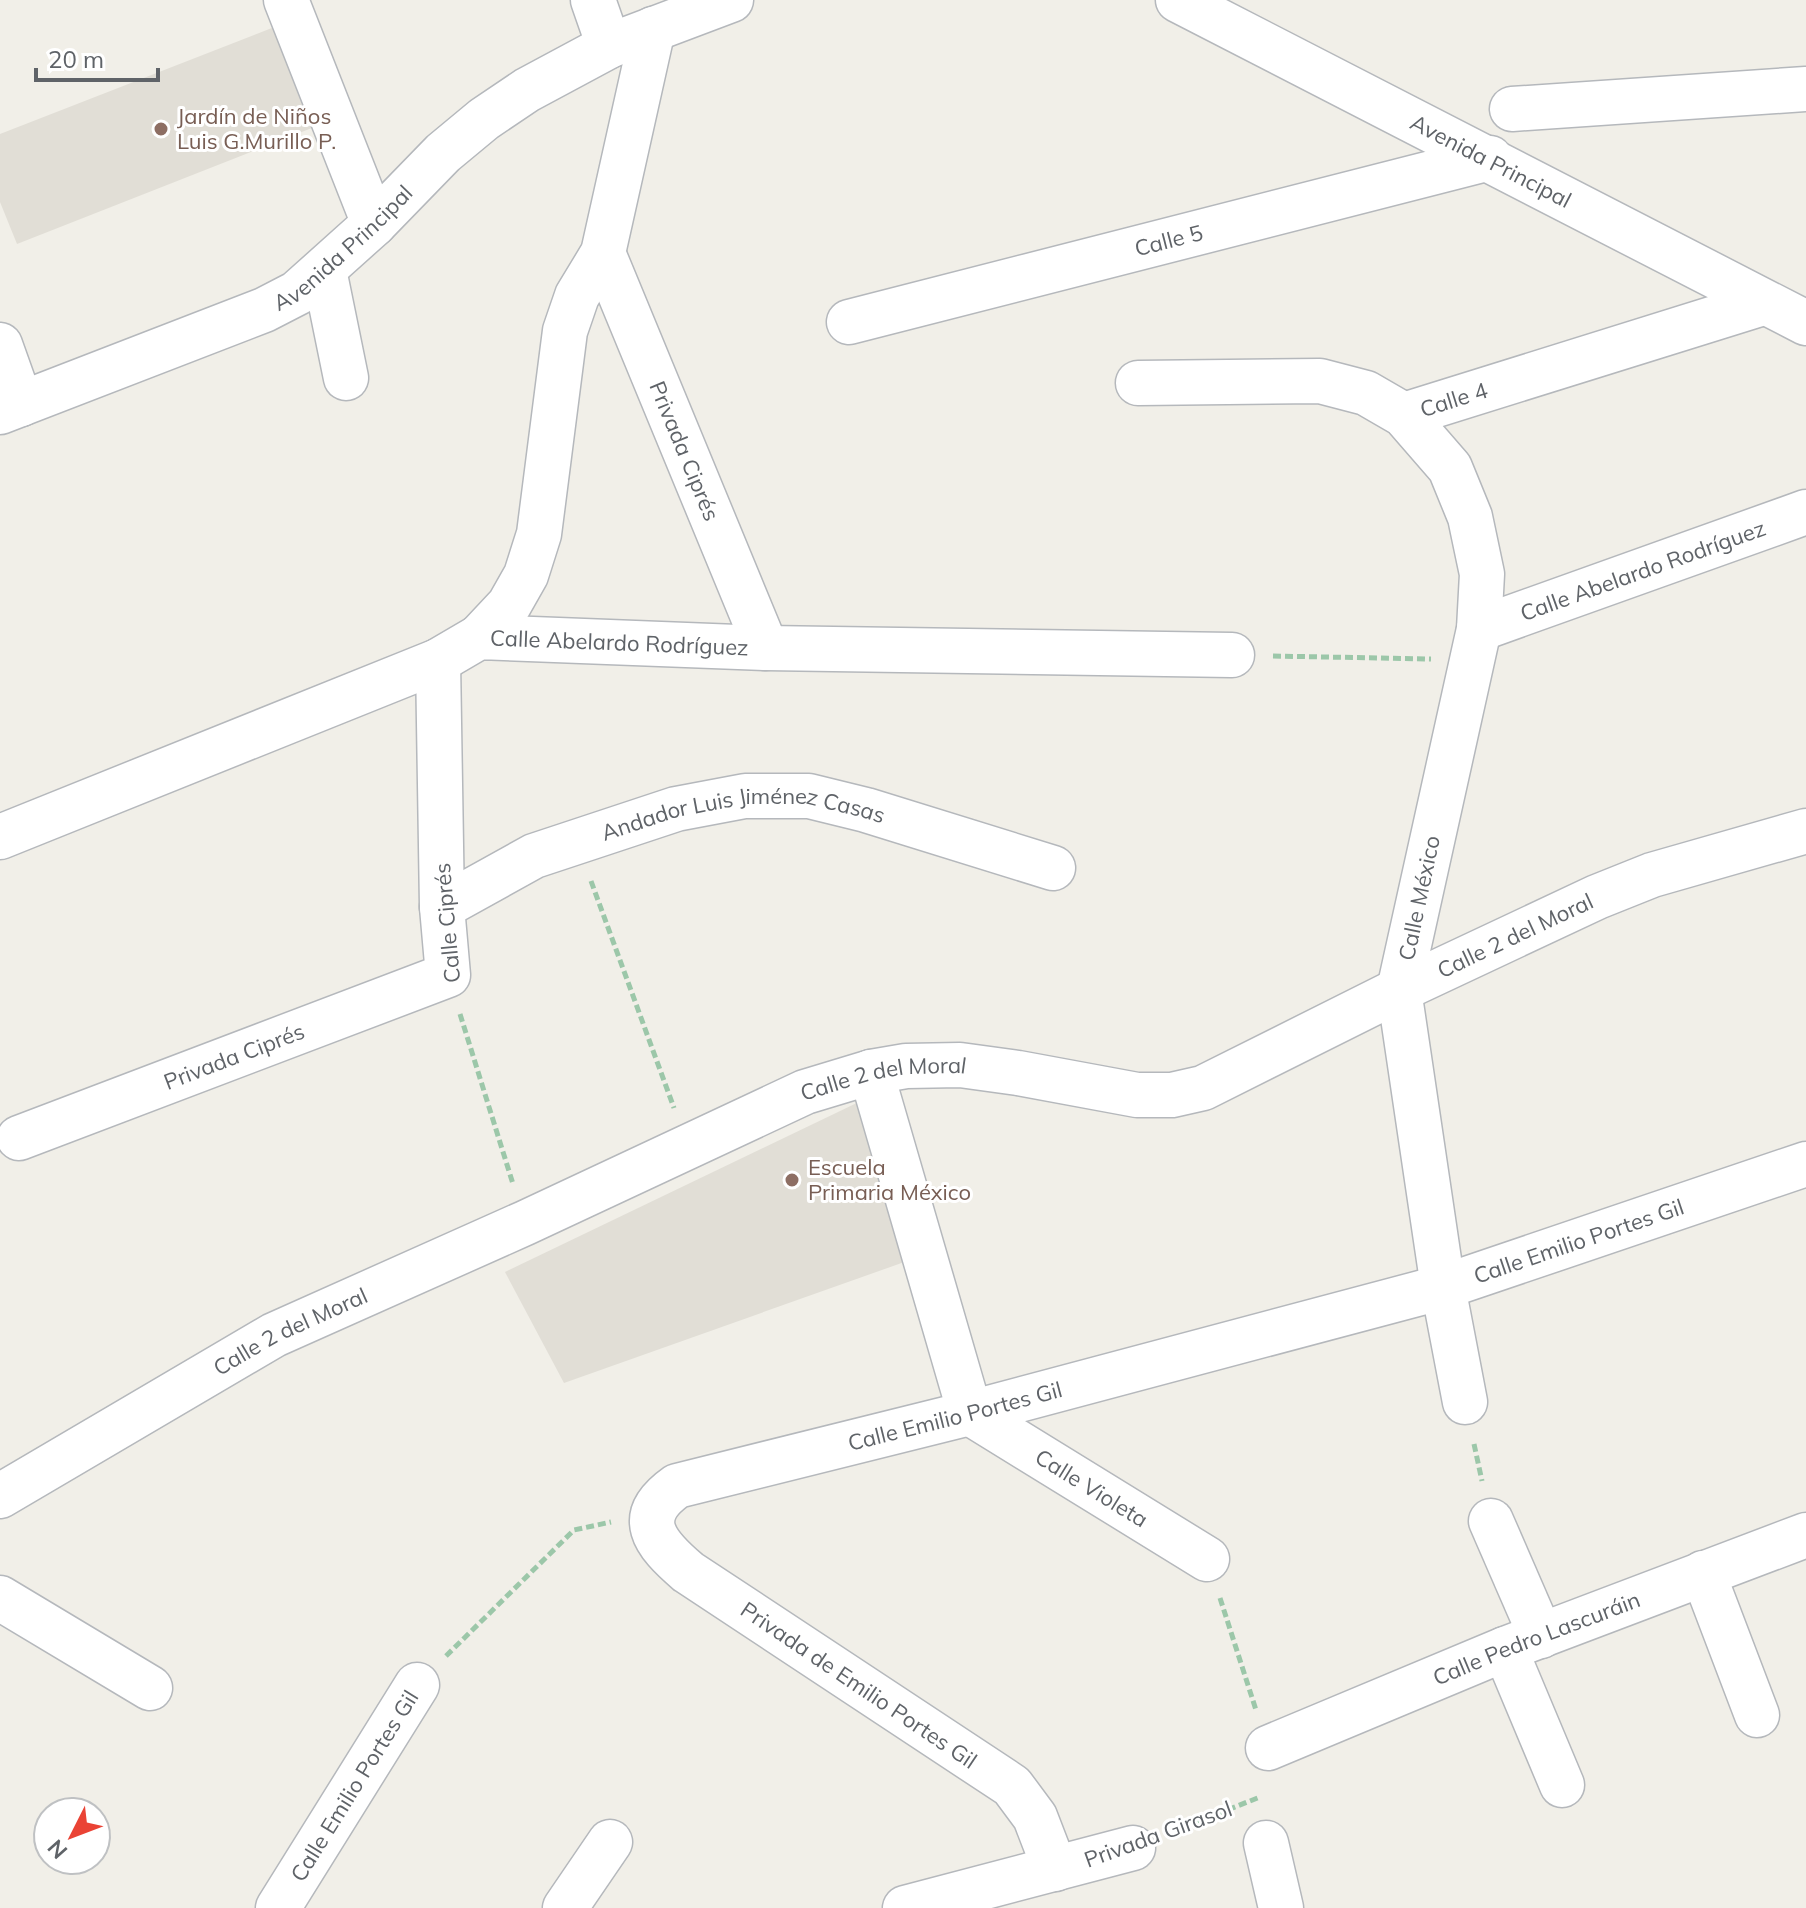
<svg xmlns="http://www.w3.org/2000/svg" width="1806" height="1908" viewBox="0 0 1806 1908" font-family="Mulish,sans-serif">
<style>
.education{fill:#e1ded6}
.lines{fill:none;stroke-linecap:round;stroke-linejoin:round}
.minor-casing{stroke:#b5b8bc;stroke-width:47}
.path{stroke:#9cc7a9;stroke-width:5;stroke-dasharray:8 4;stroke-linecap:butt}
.minor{stroke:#fff;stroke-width:44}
.education-dot{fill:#8d6e63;stroke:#fff;stroke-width:3}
.labels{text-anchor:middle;stroke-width:6;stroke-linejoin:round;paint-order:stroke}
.education-label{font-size:22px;fill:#785e54;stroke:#fff;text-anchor:start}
.street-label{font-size:22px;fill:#5f6368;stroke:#fff}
</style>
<rect width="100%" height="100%" fill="#f1efe8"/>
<g class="education">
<path d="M282 24 322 124 17 244 0 202V134Z"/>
<path d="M863 1100 910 1260 564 1383 505 1272Z"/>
</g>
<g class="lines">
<defs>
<g id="minor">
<path d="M286 0 374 224"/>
<path d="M593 0 609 46"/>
<path id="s1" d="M1178 0 1806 323"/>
<path d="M1512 109 1806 89"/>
<path id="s2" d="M603 253 766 648"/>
<path d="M324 270 346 378"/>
<path id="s3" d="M849 322 1490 158"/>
<path d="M0 345 21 404"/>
<path d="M1138 383 1320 381 1366 393 1404 415 1450 468 1470 517 1482 574 1479 629 1399 990 1443 1287 1465 1402"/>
<path id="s4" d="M0 412 264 310 297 293 374 224 443 153 484 119 527 90 609 46 731 0"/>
<path id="s5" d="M1404 415 1763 303"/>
<path id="s6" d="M1479 629 1806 512"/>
<path d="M479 637 509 605 526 575 539 534 565 331 577 296 603 253 653 29"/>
<path id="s7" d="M0 837 438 661 479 637 766 648 1232 655"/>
<path id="s8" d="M442 907 534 856 676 809 745 796H809L866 810 1053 868"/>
<path id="s9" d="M871 1072 970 1413 1207 1559"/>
<path id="s10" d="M19 1138 448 975 442 907 438 661"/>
<path id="s11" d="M0 1496 274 1335 525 1223 805 1092 871 1072 906 1066 960 1065 1018 1073 1137 1095H1172L1203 1088 1399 990 1597 897 1652 875 1806 831"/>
<path d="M1491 1521 1541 1636"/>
<path d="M1703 1573 1757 1715"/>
<path d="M0 1598 150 1688"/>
<path d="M1505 1649 1562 1785"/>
<path id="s12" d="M1268 1748 1505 1649 1806 1535"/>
<path d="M1266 1843 1281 1908"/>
<path id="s13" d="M1055 1869 1035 1817 1012 1786 688 1572C654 1543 633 1517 677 1486L970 1413 1443 1287 1806 1164"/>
<path id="s14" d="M278 1908 417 1685"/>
<path d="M565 1908 610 1842"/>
<path d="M905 1908 1133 1848"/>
</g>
</defs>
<use href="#minor" class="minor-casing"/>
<g class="path">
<path d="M1273 656 1431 659"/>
<path d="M591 881 674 1108"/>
<path d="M460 1014 513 1184"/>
<path d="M1474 1444 1482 1481"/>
<path d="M1220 1598 1256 1710"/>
<path d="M446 1656 574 1530 611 1522"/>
<path d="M1172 1832 1260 1797"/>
</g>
<use href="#minor" class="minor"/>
</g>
<g class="education-dot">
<circle cx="161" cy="129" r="8"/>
<circle cx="792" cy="1180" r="8"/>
</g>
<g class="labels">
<g class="education-label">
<text x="177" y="124">Jardín de Niños<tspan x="177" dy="25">Luis G.Murillo P.</tspan></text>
<text x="808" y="1175">Escuela<tspan x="808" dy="25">Primaria México</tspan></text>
</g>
<g class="street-label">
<text dy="8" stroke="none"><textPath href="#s1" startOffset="352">Avenida Principal</textPath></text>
<text dy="8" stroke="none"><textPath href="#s3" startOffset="330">Calle 5</textPath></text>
<text dy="8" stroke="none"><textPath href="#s4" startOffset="384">Avenida Principal</textPath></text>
<text dy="8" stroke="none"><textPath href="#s5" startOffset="52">Calle 4</textPath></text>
<text dy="8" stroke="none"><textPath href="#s2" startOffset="214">Privada Ciprés</textPath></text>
<text dy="8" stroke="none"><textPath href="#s6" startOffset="174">Calle Abelardo Rodríguez</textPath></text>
<text dy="8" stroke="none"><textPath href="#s7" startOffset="660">Calle Abelardo Rodríguez</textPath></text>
<text dy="8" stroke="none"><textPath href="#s8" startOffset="322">Andador Luis Jiménez Casas</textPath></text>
<text transform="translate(1419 898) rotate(-78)" y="8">Calle México</text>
<text transform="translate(447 923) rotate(-95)" y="8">Calle Ciprés</text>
<text dy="8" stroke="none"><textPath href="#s11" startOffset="1654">Calle 2 del Moral</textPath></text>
<text dy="8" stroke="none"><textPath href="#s10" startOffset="230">Privada Ciprés</textPath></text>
<text dy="8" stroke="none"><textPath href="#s11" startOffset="982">Calle 2 del Moral</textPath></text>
<text dy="8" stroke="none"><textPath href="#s13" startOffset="1526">Calle Emilio Portes Gil</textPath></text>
<text dy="8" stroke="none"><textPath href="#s11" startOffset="334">Calle 2 del Moral</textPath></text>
<text dy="8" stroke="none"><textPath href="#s13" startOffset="878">Calle Emilio Portes Gil</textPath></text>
<text dy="8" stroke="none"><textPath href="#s9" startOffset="498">Calle Violeta</textPath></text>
<text dy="8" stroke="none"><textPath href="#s12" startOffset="290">Calle Pedro Lascuráin</textPath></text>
<text transform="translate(859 1685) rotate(34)" y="8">Privada de Emilio Portes Gil</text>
<text dy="8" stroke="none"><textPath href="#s14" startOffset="144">Calle Emilio Portes Gil</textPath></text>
<text transform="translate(1158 1834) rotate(-20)" y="8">Privada Girasol</text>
</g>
</g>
<g transform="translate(72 1836) rotate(228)"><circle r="38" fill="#ffffff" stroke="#bfc1c3" stroke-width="2"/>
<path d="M0-6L14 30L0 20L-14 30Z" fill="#ea4335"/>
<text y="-12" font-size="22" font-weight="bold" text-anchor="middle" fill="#5f6368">N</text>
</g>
<path d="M36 68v12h122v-12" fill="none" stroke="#5f6368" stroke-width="4"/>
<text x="48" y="68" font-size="24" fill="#5f6368" stroke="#ffffff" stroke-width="6" paint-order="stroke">20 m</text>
</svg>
